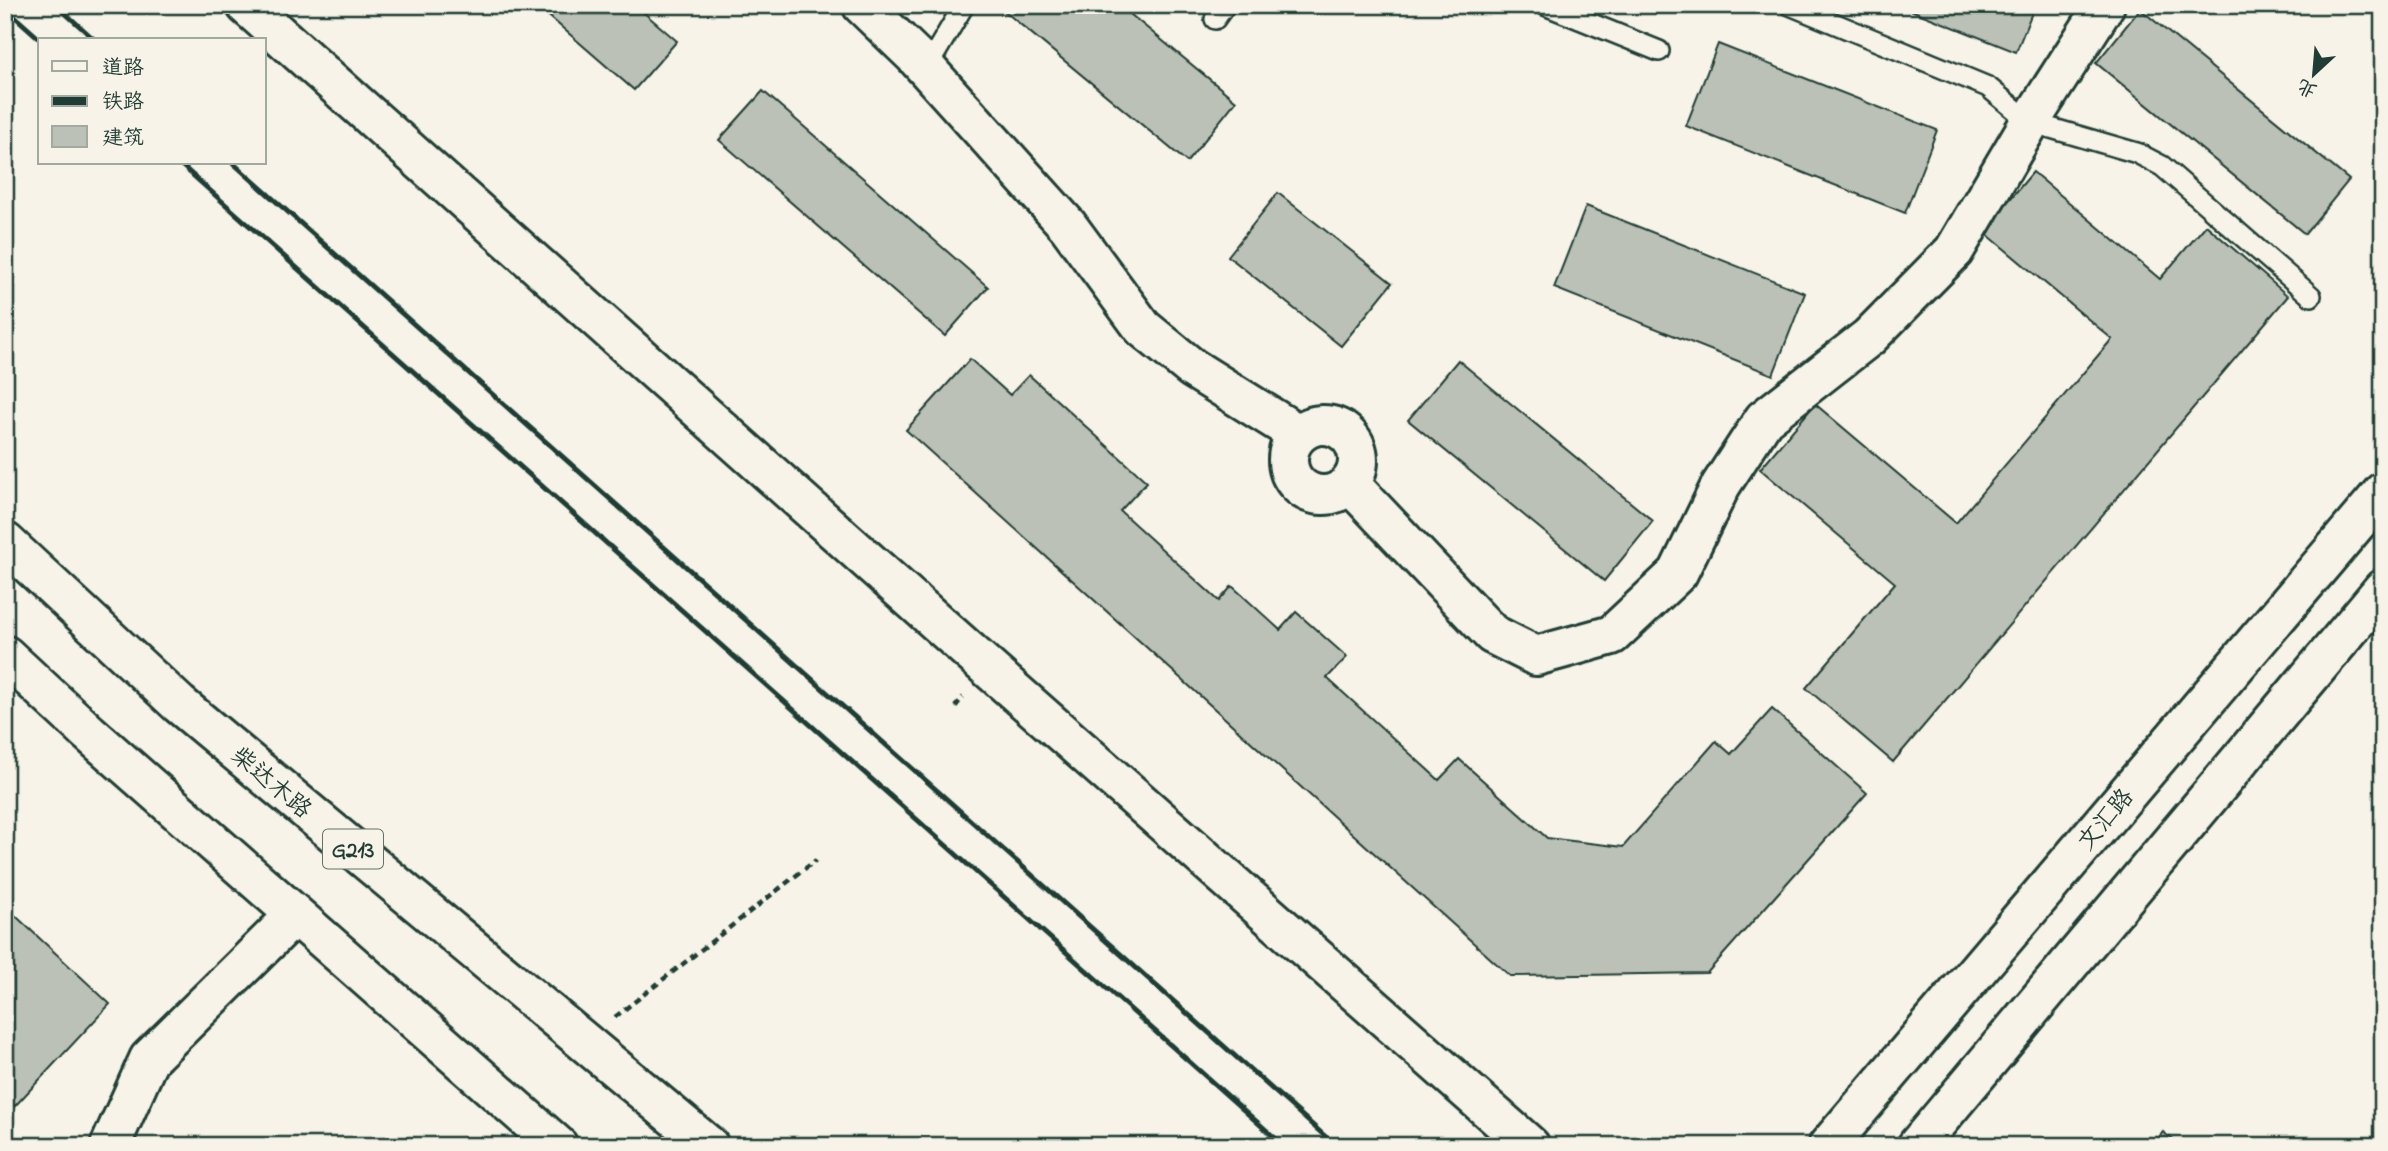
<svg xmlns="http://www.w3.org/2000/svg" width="2388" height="1151" viewBox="0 0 2388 1151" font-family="'Indie Flower','LXGW WenKai TC',sans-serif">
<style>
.building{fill:#bbc1b6;stroke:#1f3d34;stroke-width:2}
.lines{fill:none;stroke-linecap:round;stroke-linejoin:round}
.service-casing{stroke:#1f3d34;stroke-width:24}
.minor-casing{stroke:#1f3d34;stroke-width:44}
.tertiary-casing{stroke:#1f3d34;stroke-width:44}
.trunk-casing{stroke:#1f3d34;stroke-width:44}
.path{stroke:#1f3d34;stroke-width:4.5;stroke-dasharray:7 5;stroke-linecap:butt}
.service{stroke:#f7f3e8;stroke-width:19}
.minor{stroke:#f7f3e8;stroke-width:38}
.tertiary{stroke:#f7f3e8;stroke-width:38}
.trunk{stroke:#f7f3e8;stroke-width:38}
.rail{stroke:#1f3d34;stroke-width:5}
.labels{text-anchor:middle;stroke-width:5;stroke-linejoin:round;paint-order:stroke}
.shield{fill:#f7f3e8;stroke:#60746a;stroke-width:2}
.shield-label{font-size:23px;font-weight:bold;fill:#1f3d34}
.street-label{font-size:24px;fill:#1f3d34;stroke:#f7f3e8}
</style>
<rect width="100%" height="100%" fill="#f7f3e8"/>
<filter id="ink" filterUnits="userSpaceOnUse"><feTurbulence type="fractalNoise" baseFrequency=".0143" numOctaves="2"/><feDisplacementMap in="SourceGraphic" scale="14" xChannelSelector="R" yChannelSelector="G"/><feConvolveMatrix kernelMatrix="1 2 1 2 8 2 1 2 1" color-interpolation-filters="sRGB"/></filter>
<g filter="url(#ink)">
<g class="building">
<path d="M536 5H635L677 41 634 90Z"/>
<path d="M997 5H1119L1236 101 1187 162Z"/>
<path d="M1898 5H2035L2016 52Z"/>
<path d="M2140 9 2349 180 2305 234 2096 63Z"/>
<path d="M1718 44 1937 130 1905 213 1686 126Z"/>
<path d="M763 91 988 287 945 336 719 140Z"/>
<path d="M2033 172 2160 279 2206 225 2288 296 1893 762 1806 688 1895 583 1760 469 1815 404 1956 523 2112 339 1983 231Z"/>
<path d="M1278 193 1392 283 1341 346 1228 256Z"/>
<path d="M1586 206 1805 293 1773 375 1554 288Z"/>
<path d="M970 359 1010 395 1029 375 1147 482 1120 511 1219 601 1232 586 1280 630 1296 612 1347 657 1327 678 1439 780 1459 759 1547 838 1623 847 1716 741 1731 754 1772 709 1867 793 1707 973 1510 976 906 430Z"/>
<path d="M1458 360 1653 521 1604 581 1408 420Z"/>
<path d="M5 906 110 1004 15 1106 5 1096Z"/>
<path d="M2163 1132 2181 1146H2152Z"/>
</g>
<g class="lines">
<defs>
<g id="service">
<path d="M1545 5 1659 51"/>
<path d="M1790 5 1988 87 2030 122 2137 153 2162 166 2311 296"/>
<path d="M1215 19 1225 5"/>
<path d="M926 69 964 5"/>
</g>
<g id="minor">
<path d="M862 5 914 55 1068 226 1143 328 1192 368 1298 434"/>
<circle cx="1323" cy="460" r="35"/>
<path d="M1350 484 1492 634 1536 656 1612 635 1678 573 1721 485 1764 419 1869 337 1954 251 2030 122 2105 5"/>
<path d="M110 1146 149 1059 295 915"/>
</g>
<g id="tertiary">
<path d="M246 5 987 667 1530 1146"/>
<path d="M1828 1146 2383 492"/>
<path d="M1917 1146 2383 589"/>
</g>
<g id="trunk">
<path d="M5 542 179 704 709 1146"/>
<path d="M5 655 89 733 558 1146"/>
</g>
</defs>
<use href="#service" class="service-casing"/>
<use href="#minor" class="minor-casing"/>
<use href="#tertiary" class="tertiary-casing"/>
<use href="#trunk" class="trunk-casing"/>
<g class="path">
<path d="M955 707 963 697"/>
<path d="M615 1017 816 860"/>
</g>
<use href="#service" class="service"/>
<use href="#minor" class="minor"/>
<use href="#tertiary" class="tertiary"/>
<use href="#trunk" class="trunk"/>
<g class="rail">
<path d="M56 5 95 40"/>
<path d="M5 8 41 40"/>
<path d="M179 163 1284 1146"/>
<path d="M233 163 1336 1146"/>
</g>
</g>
</g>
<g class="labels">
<rect class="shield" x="323" y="829.5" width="60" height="39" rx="5"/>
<g class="shield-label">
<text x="353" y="857">G213</text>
</g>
<g class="street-label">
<text transform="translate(272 782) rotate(40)" y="8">柴达木路</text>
<text transform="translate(2105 819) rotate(-50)" y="8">文汇路</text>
</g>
</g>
<rect width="2388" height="1151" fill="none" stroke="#f7f3e8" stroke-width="28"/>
<rect x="14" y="14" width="2360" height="1123" fill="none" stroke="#1f3d34" stroke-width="2.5" filter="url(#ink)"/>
<rect x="38" y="38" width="228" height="126" fill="#f7f3e8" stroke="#a1aaa0" stroke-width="2"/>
<rect x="52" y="61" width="35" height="10" fill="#f7f3e8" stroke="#a1aaa0" stroke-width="2"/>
<text x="102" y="74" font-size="21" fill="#1f3d34">道路</text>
<rect x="52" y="96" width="35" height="10" fill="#1f3d34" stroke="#a1aaa0" stroke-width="2"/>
<text x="102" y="108" font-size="21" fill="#1f3d34">铁路</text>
<rect x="52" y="126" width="35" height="21" fill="#bbc1b6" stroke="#a1aaa0" stroke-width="2"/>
<text x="102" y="144" font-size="21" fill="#1f3d34">建筑</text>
<g transform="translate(2314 74) rotate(206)" stroke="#f7f3e8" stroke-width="5" paint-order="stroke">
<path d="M0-5L12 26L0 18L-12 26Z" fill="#1f3d34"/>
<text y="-10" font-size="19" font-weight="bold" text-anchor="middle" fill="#1f3d34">北</text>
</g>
</svg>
